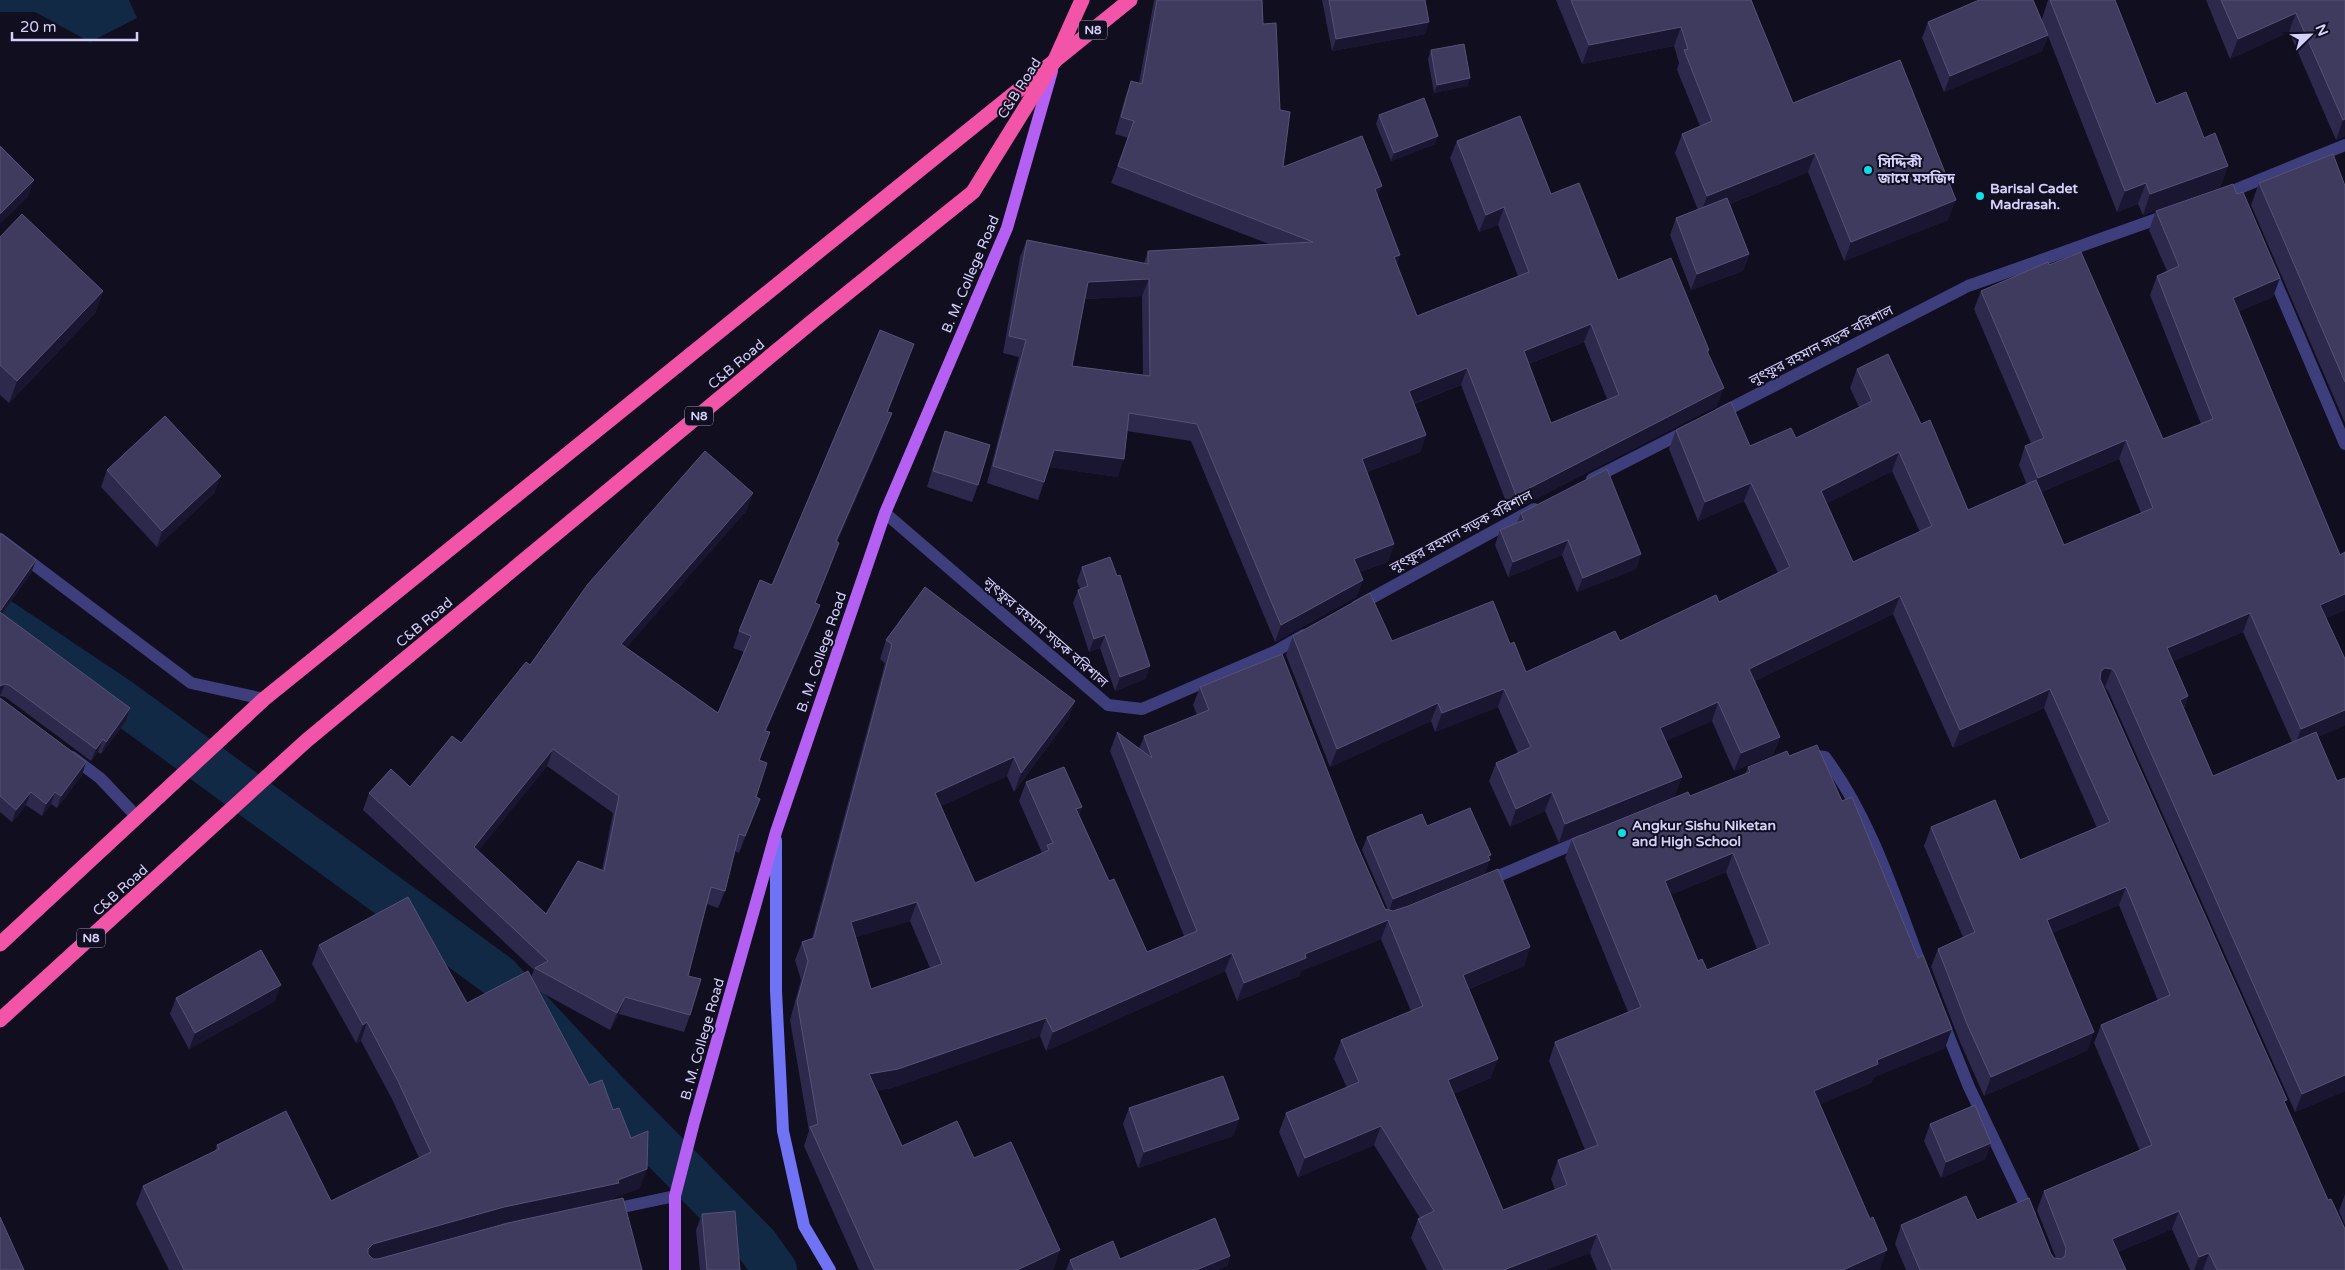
<svg xmlns="http://www.w3.org/2000/svg" width="2345" height="1270" viewBox="0 0 2345 1270" font-family="'Varela Round','Noto Sans Bengali',sans-serif">
<style>
.water{fill:#122945}
.lines{fill:none;stroke-linecap:round;stroke-linejoin:round}
.canal{stroke:#122945;stroke-width:44}
.street{stroke:#3d3e7b;stroke-width:12}
.secondary{stroke:#6f73f4;stroke-width:12}
.primary{stroke:#b460f3;stroke-width:12}
.highway{stroke:#f255a8;stroke-width:15}
.wall{fill:#2d294c;fill-rule:evenodd}
.shaded-wall{fill:#1a1632}
.building{fill:#3f3b5f;stroke:#565277;fill-rule:evenodd}
.poi-dot{fill:#12dce6;stroke:#100e1f;stroke-width:2}
.labels{text-anchor:middle;stroke-width:4;stroke-linejoin:round;paint-order:stroke}
.shield{fill:#100e1f;stroke:#9896b9;stroke-width:1}
.shield-label{font-size:12px;font-weight:bold;fill:#d3d0fb}
.street-label{font-size:14px;fill:#d3d0fb;stroke:#100e1f}
.poi-label{font-size:14px;font-weight:bold;fill:#d3d0fb;stroke:#100e1f;text-anchor:start}
</style>
<rect width="100%" height="100%" fill="#100e1f"/>
<path class="water" d="M0 0H129L137 18 90 42 35 12H0Z"/>
<g class="lines">
<path class="canal" d="M0 620 118 699 498 976 607 1093 757 1245 775 1270"/>
<g class="street">
<path d="M2220 196 2345 145"/>
<path d="M2271 271 2345 444"/>
<path d="M1719 414 1968 286 2168 215"/>
<path d="M1592 479 1688 430"/>
<path d="M885 513 1108 705 1142 709 1276 651 1304 635"/>
<path d="M0 539 191 683 264 699"/>
<path d="M1357 606 1534 509"/>
<path d="M1807 755 1825 757C1872 820 1896 900 1924 973"/>
<path d="M72 757 100 778 138 818"/>
<path d="M1484 882 1583 840"/>
<path d="M1943 1022 1969 1087 2030 1215"/>
<path d="M609 1210 675 1196"/>
</g>
<path class="secondary" d="M776 840V991L783 1131 804 1226 830 1270"/>
<path class="primary" d="M675 1270V1196L694 1122 776 832 885 513 1007 228 1052 71"/>
<g class="highway">
<path d="M0 944 264 699 1130 0"/>
<path d="M0 1020 306 741 814 320 973 192 1055 60 1082 0"/>
</g>
</g>
<g class="wall">
<path d="M1154 0H1262L1263 24 1283 167 1378 197 1400 255 1397 264 1417 316 1518 276 1498 225 1479 232 1450 158 1457 141 1551 194 1618 280 1709 350 1708 353 1717 406 1510 512 1461 385 1414 404 1426 435 1420 452 1367 472 1394 544 1388 562 1359 572 1363 580 1356 597 1275 642 1191 441 1127 431 1118 477 1049 467 1038 500 987 483 1019 357 1003 353 1020 257 1027 240 1144 263 1148 251 1269 244 1111 183 1128 138 1115 134 1125 98 1131 81 1139 83ZM1142 296 1143 375 1072 366 1085 299ZM1584 342 1607 399 1551 423 1528 364Z"/>
<path d="M1322 0H1425V34L1332 51Z"/>
<path d="M1556 0H1751L1793 103 1948 220 1844 261 1808 172 1730 204 1749 254 1743 271 1691 290 1670 235 1676 218 1698 210 1675 153 1682 134 1700 126 1677 70 1679 63 1674 46 1582 64Z"/>
<path d="M2048 0H2115L2156 104 2204 138 2228 166 2220 187 2143 215 2138 204 2117 212 2048 36 2042 51 1944 92 1922 38 1928 22 2042 19Z"/>
<path d="M2206 0H2345V136L2336 140 2289 32 2230 59Z"/>
<path d="M1431 50 1470 78 1467 86 1434 93 1428 59Z"/>
<path d="M1379 115 1435 144 1391 161 1376 124Z"/>
<path d="M2259 183 2345 186V423L2251 205Z"/>
<path d="M2156 211 2273 297 2239 311 2340 555 2345 552V610L2326 618 2345 659V725L2318 737 2337 781 2345 778V1091L2295 1112 2108 691 2105 687H2104L2285 1104 2345 1270H2190L2172 1229 2118 1252 2126 1270H1906L1895 1244 1901 1225 1977 1220 2051 1254 2054 1258H2056L2037 1210 2044 1191 2140 1151 2094 1043 2101 1025 2158 1001 2119 905 2052 933 2088 1050 1984 1096 1960 1042 1931 967 1938 949 1963 937 1924 846 1931 827 2020 860 2097 828 2044 708 1953 748 1893 614 1755 681 1780 737 1773 755 1734 771 1712 721 1665 741 1675 796 1559 843 1545 811 1510 827 1489 781 1496 763 1518 753 1498 707 1435 732 1431 721 1330 767 1286 655 1293 636 1392 641 1510 644 1526 672 1620 641 1719 602 1778 573 1744 501 1698 521 1669 449 1676 430 1750 446 1796 438 1859 407 1850 388 1857 369 1921 424 1968 510 2027 485 2019 465 2025 446 2031 443 1974 309 1981 291 2049 265 2163 439 2201 424 2150 295 2157 276 2167 271 2149 230ZM2119 459 2141 513 2064 545 2041 492ZM1892 471 1920 532 1853 562 1827 503ZM2243 632 2292 742 2213 776 2184 708 2188 696 2173 661Z"/>
<path d="M0 237 103 291 95 313 9 403 0 395Z"/>
<path d="M914 344 888 412 886 430 837 542 833 560 815 603 814 622 766 731 760 760 756 797 760 799 754 816 739 853 735 851 725 891 718 908 707 904 688 976 690 1015 684 1032 619 1014 610 1030 539 991 640 1188 613 1198 612 1201 642 1270H169L136 1204 143 1186 215 1151 217 1145 331 1201 419 1158 392 1099 361 1041 356 1043 312 964 319 945 467 1003 531 977 534 970 363 810 369 793 410 787 461 743 530 665 747 510 626 647 718 713 744 652 733 648 739 631 772 585ZM547 766 613 813 602 870 546 914 478 851ZM503 1224 378 1259H376L497 1225Z"/>
<path d="M945 431 978 485 972 502 927 487 939 447Z"/>
<path d="M107 470 215 492 157 547 101 487Z"/>
<path d="M1521 513 1641 554 1636 569 1577 592 1562 555 1508 577 1495 545 1500 530 1517 523Z"/>
<path d="M0 533 36 560 31 573 2 614 130 708 126 721 101 754 98 752 91 761 5 697 0 696Z"/>
<path d="M1082 567 1150 666 1145 679 1115 691 1100 648 1089 652 1073 603 1078 590 1080 589 1077 581Z"/>
<path d="M886 640 1075 701 1068 719 1014 792 1007 776 941 806 975 883 1042 853 1019 801 1026 782 1082 807 1079 815 1109 881 1147 952 1184 936 1110 751 1117 732 1139 749 1144 736 1197 715 1193 705 1200 687 1355 841 1385 909 1388 910 1362 850 1367 837 1427 826 1491 855 1485 873 1392 911 1530 947 1524 966 1469 989 1491 1078 1453 1094 1503 1210 1555 1190 1551 1179 1558 1160 1585 1150 1549 1061 1555 1042 1628 1012 1565 858 1572 839 1690 796 1745 774 1748 767 1945 1048 1874 1077 1871 1083 1820 1104 1880 1269 1878 1270H1597L1590 1253 1545 1270H1427L1411 1238 1418 1219 1420 1218 1374 1145 1298 1177 1279 1132 1286 1113 1347 1088 1334 1059 1341 1040 1411 1011 1381 939 1301 971 1299 976 1237 1001 1225 971 1046 1051 1040 1036 892 1088 877 1090 902 1146 974 1158 1054 1269 1051 1270H859L804 1146 809 1131 790 1020 801 980 795 960 802 942 812 938 885 663 880 659ZM1726 872 1757 949 1707 970 1698 961 1670 895ZM910 921 930 968 871 989 856 937Z"/>
<path d="M0 698 86 762 82 775 57 808 51 804 42 816 26 805 12 822 0 812Z"/>
<path d="M176 998 275 1001 189 1049 170 1014Z"/>
<path d="M1129 1108 1239 1119 1233 1136 1138 1168 1123 1124Z"/>
<path d="M1930 1124 1991 1143 1985 1159 1941 1178 1924 1141Z"/>
<path d="M2345 1194V1225L2339 1211Z"/>
<path d="M702 1214 740 1270H700L696 1230Z"/>
<path d="M1230 1256 1227 1266 1217 1270H1066L1070 1260Z"/>
</g>
<g class="shaded-wall">
<path d="M2296 13 2289 32 2230 59 2238 39Z"/>
<path d="M1429 22 1425 34 1332 51 1336 39Z"/>
<path d="M1681 27 1674 46 1582 64 1589 45Z"/>
<path d="M2048 35 2042 51 1944 92 1950 76Z"/>
<path d="M1470 78 1467 86 1434 93 1437 85Z"/>
<path d="M2345 119V136L2336 140 2343 120Z"/>
<path d="M1438 136 1435 144 1391 161 1394 153Z"/>
<path d="M1815 153 1808 172 1700 216 1707 196Z"/>
<path d="M2228 166 2220 187 2143 215 2150 194Z"/>
<path d="M34 180 28 197 0 224V214Z"/>
<path d="M2146 183 2138 204 2117 212 2125 191Z"/>
<path d="M1382 186 1376 203 1375 189Z"/>
<path d="M1956 200 1948 220 1844 261 1851 242Z"/>
<path d="M1504 207 1498 225 1479 232 1486 215Z"/>
<path d="M1749 254 1743 271 1691 290 1697 274Z"/>
<path d="M1400 255 1394 272V257Z"/>
<path d="M2280 278 2273 297 2226 316 2233 298Z"/>
<path d="M1149 279 1142 296 1081 299 1088 282Z"/>
<path d="M103 291 95 313 9 403 17 381Z"/>
<path d="M1591 324 1584 342 1517 368 1524 351Z"/>
<path d="M914 344 908 361 881 429 887 412Z"/>
<path d="M1467 368 1461 385 1402 408 1409 391Z"/>
<path d="M1724 388 1717 406 1510 512 1516 495Z"/>
<path d="M892 413 886 430 829 558 836 541Z"/>
<path d="M1426 435 1420 452 1356 476 1362 459Z"/>
<path d="M2126 440 2119 459 2031 496 2038 478Z"/>
<path d="M1054 450 1124 459 1118 477 1048 467Z"/>
<path d="M1899 452 1892 471 1814 510 1821 491Z"/>
<path d="M221 476 215 492 157 547 162 531Z"/>
<path d="M1751 483 1744 501 1698 521 1705 502Z"/>
<path d="M753 493 747 510 615 661 621 644Z"/>
<path d="M1568 540 1562 555 1508 577 1513 562Z"/>
<path d="M839 543 833 560 808 620 815 603Z"/>
<path d="M1394 544 1388 562 1347 576 1354 559Z"/>
<path d="M1641 554 1636 569 1577 592 1583 578Z"/>
<path d="M36 560 31 573 0 617V611Z"/>
<path d="M1363 580 1356 597 1275 642 1281 625Z"/>
<path d="M2345 594V610L2314 623 2320 605Z"/>
<path d="M1900 596 1893 614 1742 687 1749 669Z"/>
<path d="M820 605 814 622 759 748 765 731Z"/>
<path d="M2250 613 2243 632 2161 666 2167 648Z"/>
<path d="M1105 635 1100 648 1089 652 1094 639Z"/>
<path d="M1150 666 1145 679 1115 691 1120 677Z"/>
<path d="M2105 668 2112 669 2105 687 2098 686 2101 671Z"/>
<path d="M5 684 0 696V686Z"/>
<path d="M1504 689 1498 707 1435 732 1442 713Z"/>
<path d="M2050 689 2044 708 1953 748 1960 730Z"/>
<path d="M2188 696 2181 715 2180 700Z"/>
<path d="M1075 701 1068 719 1014 792 1021 773Z"/>
<path d="M1718 702 1712 721 1653 747 1660 728Z"/>
<path d="M1438 703 1431 721 1330 767 1337 749Z"/>
<path d="M130 708 126 721 101 754 106 742Z"/>
<path d="M2345 710V725L2294 748 2301 729Z"/>
<path d="M1780 737 1773 755 1734 771 1741 753Z"/>
<path d="M103 739 98 752 91 761 96 749Z"/>
<path d="M553 749 547 766 468 864 474 847Z"/>
<path d="M1014 757 1007 776 928 812 935 793Z"/>
<path d="M86 762 82 775 57 808 61 796Z"/>
<path d="M1682 777 1675 796 1559 843 1565 824Z"/>
<path d="M31 792 26 805 12 822 16 810Z"/>
<path d="M55 792 51 804 42 816 46 804Z"/>
<path d="M1552 792 1545 811 1510 827 1516 809Z"/>
<path d="M760 799 754 816 739 853 745 836Z"/>
<path d="M1082 807 1075 825 1076 809Z"/>
<path d="M1733 853 1726 872 1658 900 1665 881Z"/>
<path d="M1491 855 1485 873 1389 912 1393 899Z"/>
<path d="M2126 887 2119 905 2040 938 2047 920Z"/>
<path d="M917 902 910 921 844 941 851 922Z"/>
<path d="M1388 920 1381 939 1301 971 1299 976 1237 1001 1244 983 1305 954Z"/>
<path d="M1530 947 1524 966 1456 994 1463 975Z"/>
<path d="M1232 953 1225 971 1046 1051 1053 1032Z"/>
<path d="M281 985 275 1001 189 1049 195 1033Z"/>
<path d="M625 997 619 1014 610 1030 617 1013Z"/>
<path d="M1046 1018 1040 1036 892 1088 863 1093 869 1074Z"/>
<path d="M367 1022 361 1041 356 1043 363 1025Z"/>
<path d="M1952 1029 1945 1048 1874 1077 1871 1083 1807 1110 1814 1091 1877 1060Z"/>
<path d="M2094 1032 2088 1050 1984 1096 1991 1077Z"/>
<path d="M1498 1059 1491 1078 1441 1099 1448 1080Z"/>
<path d="M2345 1075V1091L2295 1112 2302 1094Z"/>
<path d="M1239 1119 1233 1136 1138 1168 1144 1152Z"/>
<path d="M1381 1126 1374 1145 1298 1177 1305 1158Z"/>
<path d="M1991 1143 1985 1159 1941 1178 1946 1162Z"/>
<path d="M647 1169 640 1188 613 1198 612 1201 497 1225 367 1262 368 1249 373 1244 504 1207 618 1180Z"/>
<path d="M2179 1211 2172 1229 2106 1257 2112 1239Z"/>
<path d="M1597 1234 1590 1253 1545 1270H1505Z"/>
<path d="M1060 1250 1054 1269 1051 1270H1017Z"/>
<path d="M1887 1250 1880 1269 1878 1270H1843Z"/>
<path d="M2209 1253 2203 1270H2194L2199 1257Z"/>
<path d="M1230 1256 1227 1266 1217 1270H1196Z"/>
</g>
<g class="building">
<path d="M1157 0H1262L1263 24 1276 23 1280 110 1290 112 1283 167 1362 136 1382 186 1375 189 1400 255 1394 257 1417 316 1529 272 1504 207 1486 215 1457 141 1520 116 1551 194 1579 183 1618 280 1671 258 1709 350 1707 351 1724 388 1516 495 1467 368 1409 391 1426 435 1362 459 1394 544 1354 559 1363 580 1281 625 1197 424 1129 413 1124 459 1054 450 1044 482 993 466 1026 340 1009 336 1027 240 1148 264V251L1313 242 1118 166 1134 121 1121 117 1131 81 1142 84ZM1149 279 1150 376 1072 366 1088 282ZM1591 324 1619 395 1551 423 1524 351Z"/>
<path d="M1329 0H1425L1429 22 1336 39Z"/>
<path d="M1571 0H1751L1793 103 1900 60 1956 200 1851 242 1815 153 1707 196 1682 134 1712 121 1684 50 1688 49 1681 27 1589 45Z"/>
<path d="M1979 0H2033L2048 35 1950 76 1928 22Z"/>
<path d="M2050 0H2115L2156 104 2186 92 2204 138 2215 133 2228 166 2150 194 2146 183 2125 191Z"/>
<path d="M2221 0H2345V119L2343 120 2296 13 2238 39Z"/>
<path d="M1464 44 1470 78 1437 85 1431 50Z"/>
<path d="M1424 98 1438 136 1394 153 1379 115Z"/>
<path d="M0 146 34 180 0 214Z"/>
<path d="M2333 154 2345 186V382L2259 183Z"/>
<path d="M2233 184 2237 194 2243 192 2280 278 2233 298 2340 555 2345 552V594L2320 605 2345 659V710L2301 729 2250 613 2167 648 2188 696 2180 700 2213 776 2316 732 2337 781 2345 778V1075L2302 1094 2115 672 2112 669 2105 668 2101 671 2100 679 2287 1100 2284 1101 2328 1200 2331 1199 2345 1229V1270H2217L2209 1253 2199 1257 2179 1211 2112 1239 2126 1270H1920L1901 1225 1966 1196 1977 1220 2029 1198 2051 1254 2054 1258 2061 1259 2065 1256 2066 1248 2044 1191 2152 1145 2101 1025 2170 995 2126 887 2047 920 2094 1032 1991 1077 1967 1024 1938 949 1975 932 1931 827 1995 800 2020 860 2110 822 2050 689 1960 730 1900 596 1749 669 1780 737 1741 753 1718 702 1660 728 1682 777 1565 824 1552 792 1516 809 1496 763 1531 747 1504 689 1442 713 1438 703 1337 749 1293 636 1370 593 1392 641 1493 601 1510 644 1514 642 1526 672 1615 631 1620 641 1716 595 1719 602 1790 567 1751 483 1705 502 1676 430 1731 402 1750 446 1791 428 1796 438 1872 401 1857 369 1888 354 1921 424 1930 420 1968 510 2036 480 2064 545 2153 508 2126 440 2038 478 2025 446 2044 438 1981 291 2048 262 2049 265 2081 252 2163 439 2213 419 2157 276 2179 266 2156 211ZM1899 452 1932 526 1853 562 1821 491Z"/>
<path d="M1727 198 1749 254 1697 274 1676 218Z"/>
<path d="M22 214 103 291 17 381 0 365V237Z"/>
<path d="M880 330 914 344 887 412 892 413 836 541 839 543 815 603 820 605 765 731 770 732 759 760 767 763 756 797 760 799 745 836 739 834 725 891 711 887 688 976 701 979 690 1015 625 997 617 1013 535 968 548 961 369 793 391 769 410 787 452 736 461 743 526 662 530 665 588 584 705 451 753 493 621 644 718 713 751 636 739 631 760 580 772 585ZM553 749 619 796 604 871 578 861 546 914 474 847Z"/>
<path d="M165 416 221 476 162 531 107 470Z"/>
<path d="M945 431 990 445 978 485 933 471Z"/>
<path d="M1607 469 1641 554 1583 578 1568 540 1513 562 1500 530 1524 520 1521 513Z"/>
<path d="M0 533 36 560 0 611Z"/>
<path d="M1110 557 1117 576 1120 575 1150 666 1120 677 1105 635 1094 639 1078 590 1088 586 1082 567Z"/>
<path d="M925 587 1075 701 1021 773 1014 757 935 793 975 883 1049 850 1047 845 1053 843 1026 782 1064 767 1082 807 1076 809 1109 881 1114 879 1147 952 1197 931 1117 732 1152 758 1144 736 1209 710 1200 687 1282 654 1355 841 1385 909 1393 911 1408 906 1498 869 1530 947 1463 975 1498 1059 1448 1080 1503 1210 1567 1185 1558 1160 1598 1145 1555 1042 1641 1007 1572 839 1688 792 1690 796 1750 772 1748 767 1787 751 1789 756 1817 745 1842 801 1852 797 1918 958 1923 955 1952 1029 1877 1060 1878 1064 1814 1091 1870 1219 1873 1217 1887 1250 1843 1270H1612L1597 1234 1506 1269V1270H1444L1418 1219 1434 1211 1381 1126 1305 1158 1286 1113 1359 1082 1341 1040 1423 1006 1388 920 1305 954 1306 958 1244 983 1232 953 1053 1032 1046 1018 898 1069 869 1074 902 1146 957 1121 974 1158 1011 1142 1060 1250 1017 1270H875L810 1127 818 1124 797 1001 808 961 802 942 814 938 892 644 886 640ZM1733 853 1770 944 1707 970 1702 959 1698 961 1665 881ZM917 902 942 964 871 989 851 922Z"/>
<path d="M0 612 130 708 106 742 103 739 96 749 9 685 5 684 0 686Z"/>
<path d="M0 698 86 762 61 796 55 792 46 804 31 792 16 810 0 796Z"/>
<path d="M1470 808 1491 855 1488 856 1490 860 1393 899 1367 837 1422 814 1427 826Z"/>
<path d="M408 897 467 1003 528 971 589 1085 602 1080 613 1110 619 1108 631 1138 648 1131 647 1169 618 1180 619 1183 504 1207 373 1244 368 1249V1254L373 1259H378L508 1223 623 1198 642 1270H184L143 1186 219 1149 217 1145 286 1111 331 1201 431 1152 398 1081 367 1022 363 1025 319 945Z"/>
<path d="M261 950 281 985 195 1033 176 998Z"/>
<path d="M1223 1076 1239 1119 1144 1152 1129 1108Z"/>
<path d="M1975 1105 1991 1143 1946 1162 1930 1124Z"/>
<path d="M735 1211 740 1270H707L702 1214Z"/>
<path d="M0 1217 24 1270H0Z"/>
<path d="M1215 1218 1230 1256 1196 1270H1074L1070 1260 1113 1241 1120 1259Z"/>
</g>
<g class="poi-dot">
<circle cx="1868" cy="170" r="5"/>
<circle cx="1980" cy="196" r="5"/>
<circle cx="1622" cy="833" r="5"/>
</g>
<g class="labels">
<g class="shield">
<rect x="1079" y="20.5" width="28" height="19" rx="4"/>
<rect x="685" y="406.5" width="28" height="19" rx="4"/>
<rect x="77" y="928.5" width="28" height="19" rx="4"/>
</g>
<g class="shield-label">
<text x="1093" y="34">N8</text>
<text x="699" y="420">N8</text>
<text x="91" y="942">N8</text>
</g>
<g class="street-label">
<text transform="translate(1019 88) rotate(-58)" y="5">C&amp;B Road</text>
<text transform="translate(970 274) rotate(-67)" y="5">B. M. College Road</text>
<text transform="translate(1821 345) rotate(-27)" y="5">লুৎফুর রহমান সড়ক বরিশাল</text>
<text transform="translate(736 364) rotate(-40)" y="5">C&amp;B Road</text>
<text transform="translate(1461 531) rotate(-28)" y="5">লুৎফুর রহমান সড়ক বরিশাল</text>
<text transform="translate(424 622) rotate(-40)" y="5">C&amp;B Road</text>
<text transform="translate(1046 632) rotate(41)" y="5">লুৎফুর রহমান সড়ক বরিশাল</text>
<text transform="translate(821 652) rotate(-71)" y="5">B. M. College Road</text>
<text transform="translate(120 890) rotate(-42)" y="5">C&amp;B Road</text>
<text transform="translate(702 1039) rotate(-74)" y="5">B. M. College Road</text>
</g>
<g class="poi-label">
<text x="1878" y="167">সিদ্দিকী<tspan x="1878" dy="16">জামে মসজিদ</tspan></text>
<text x="1990" y="193">Barisal Cadet<tspan x="1990" dy="16">Madrasah.</tspan></text>
<text x="1632" y="830">Angkur Sishu Niketan<tspan x="1632" dy="16">and High School</tspan></text>
</g>
</g>
<g transform="translate(2310 35) rotate(67)" stroke="#100e1f" stroke-width="4" paint-order="stroke">
<path d="M0-4L9 19L0 12L-9 19Z" fill="#d3d0fb"/>
<text y="-8" font-size="14" font-weight="bold" text-anchor="middle" fill="#d3d0fb">N</text>
</g>
<path d="M12 32v8h125v-8" fill="none" stroke="#d3d0fb" stroke-width="2.5"/>
<text x="20" y="32" font-size="15" fill="#d3d0fb" stroke="#100e1f" stroke-width="4" paint-order="stroke">20 m</text>
</svg>
